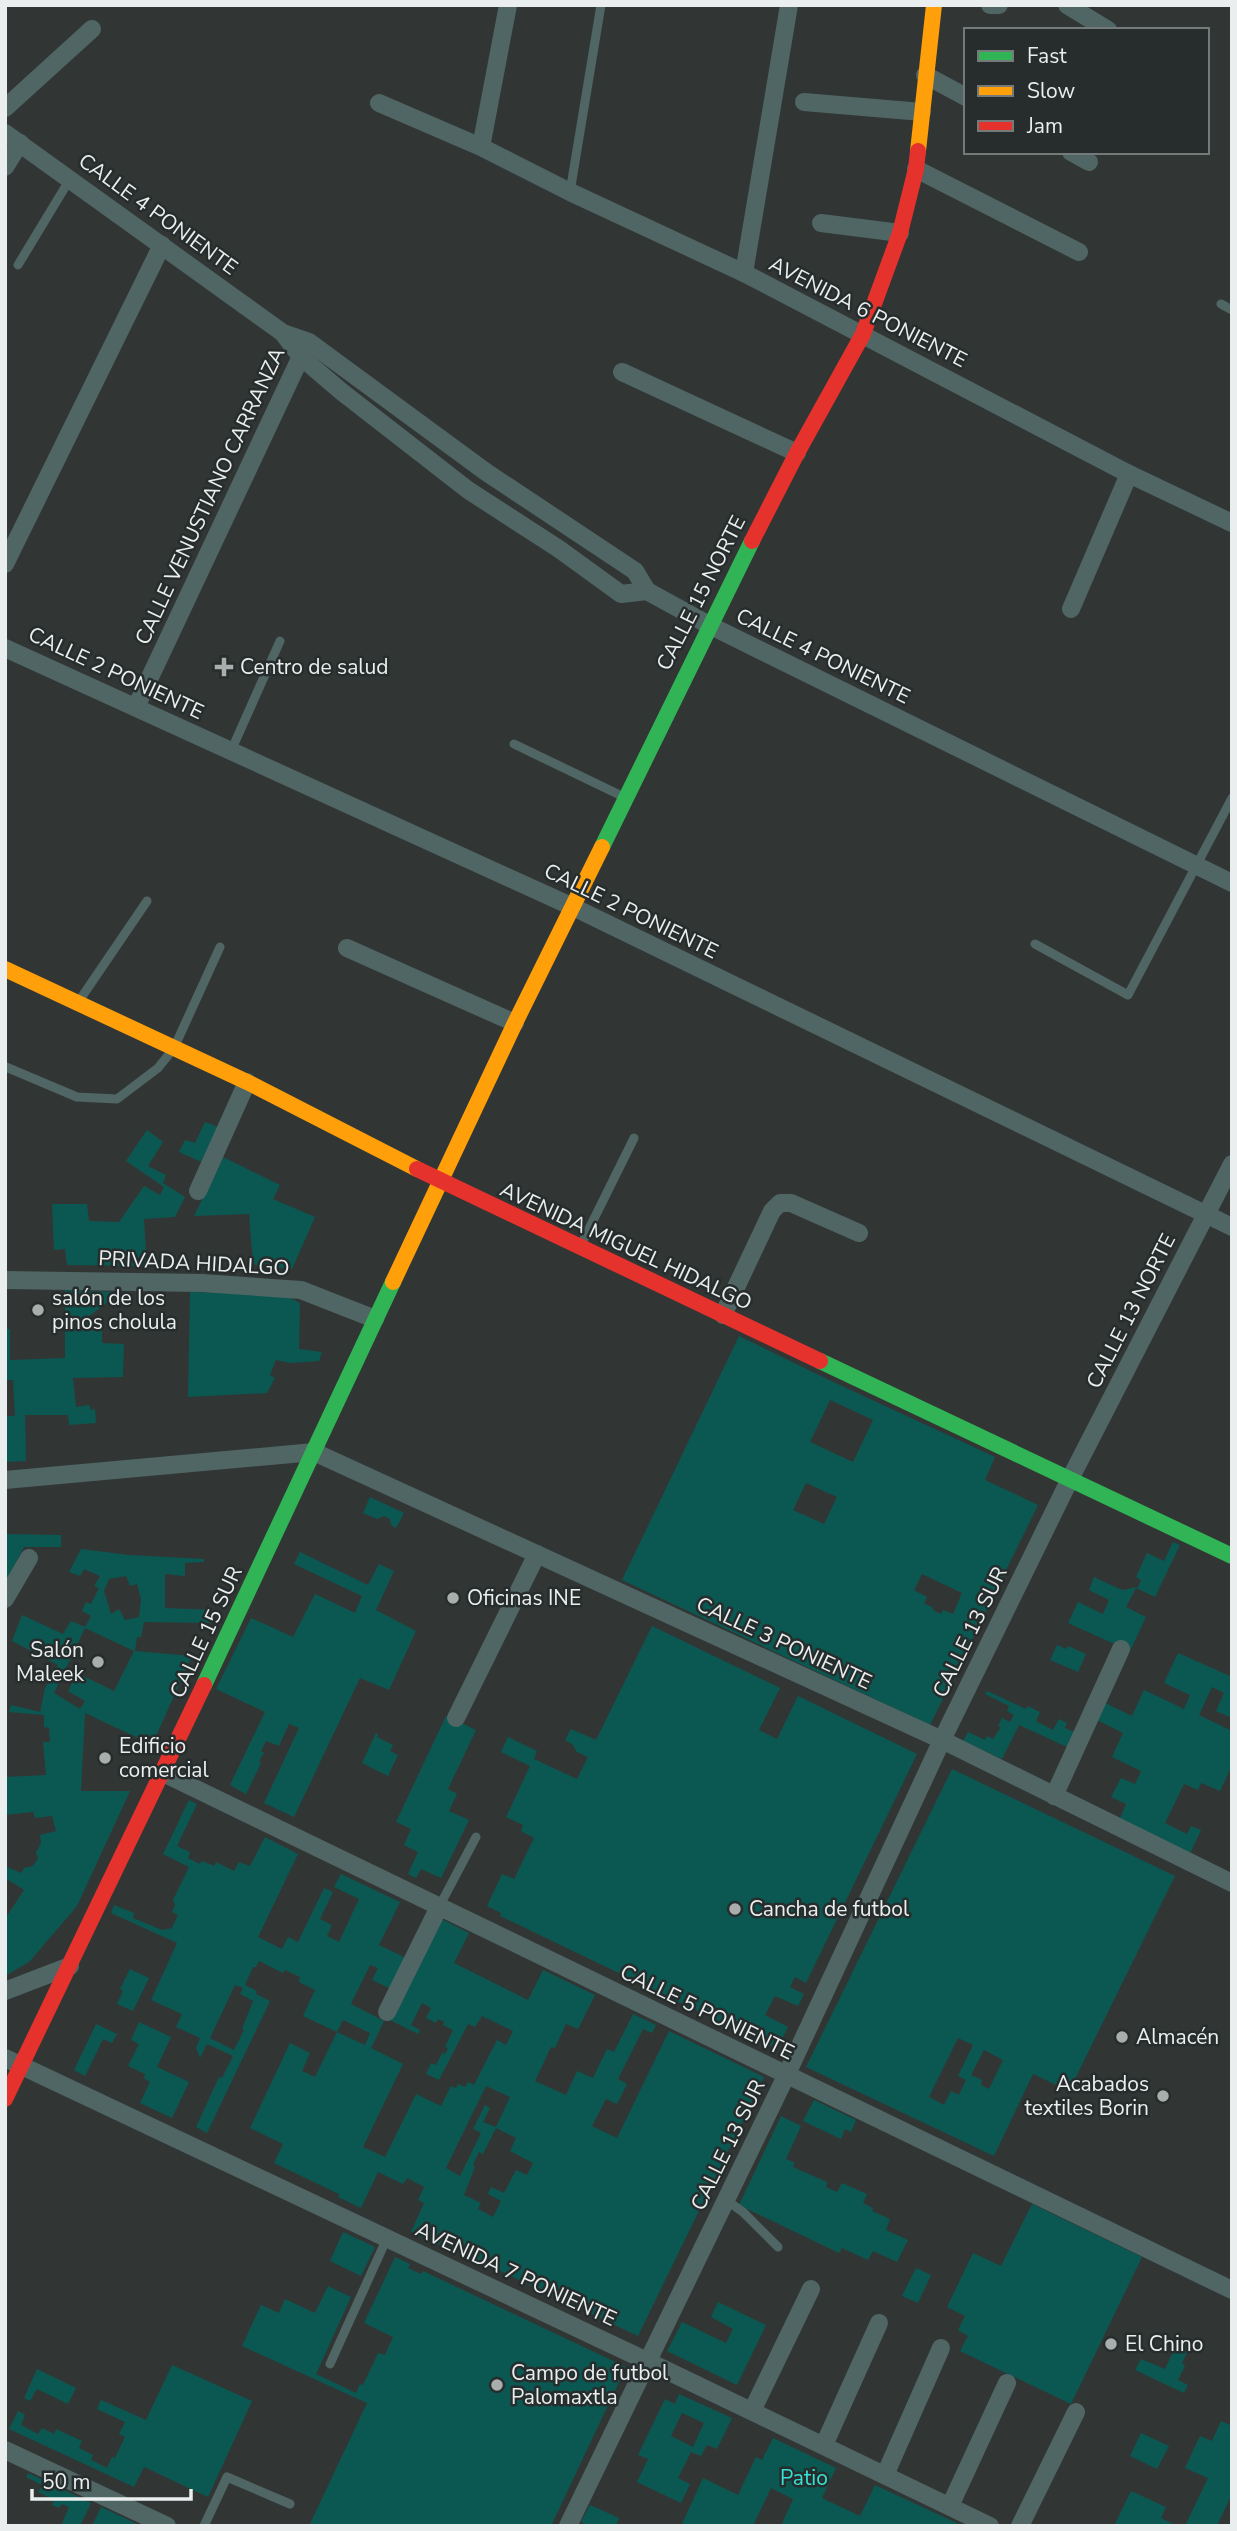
<svg xmlns="http://www.w3.org/2000/svg" width="1237" height="2531" viewBox="0 0 1237 2531" font-family="'Nunito Sans',sans-serif">
<style>
.green{fill:#0b5852;fill-rule:evenodd}
.lines{fill:none;stroke-linecap:round;stroke-linejoin:round}
.lane{stroke:#506664;stroke-width:9}
.street{stroke:#506664;stroke-width:18}
.fast{stroke:#30b455;stroke-width:16}
.slow{stroke:#ff9f0a;stroke-width:16}
.jam{stroke:#e5322d;stroke-width:16}
.poi-dot{fill:#a9aead;stroke:#262d2c;stroke-width:2.5}
.labels{text-anchor:middle;stroke-width:5;stroke-linejoin:round;paint-order:stroke}
.street-label{font-size:21px;fill:#eaeeee;stroke:#262d2c}
.poi-label{font-size:21px;fill:#eaeeee;stroke:#262d2c;text-anchor:start}
.park-label{font-size:21px;fill:#36e2d5;stroke:#262d2c}
</style>
<rect width="100%" height="100%" fill="#313635"/>
<g class="green">
<path d="M205 1122 221 1128 206 1164 179 1152 185 1140 195 1143Z"/>
<path d="M147 1130 163 1142 148 1166 166 1175 163 1183 185 1197 175 1217 144 1219 147 1266 67 1265 65 1249 54 1250 52 1204H87L89 1221 119 1222 144 1186 160 1195 164 1187 126 1161Z"/>
<path d="M223 1157 280 1185 273 1199 315 1217 292 1269 257 1266 253 1263 249 1214 194 1216Z"/>
<path d="M65 1290 121 1292 88 1317 102 1330V1343L124 1344 123 1377 73 1378 76 1407 89 1405 91 1410 95 1409 96 1423 69 1425 68 1415H25L26 1461 5 1462V1416H15L13 1380H5V1329H10V1360L65 1358Z"/>
<path d="M190 1292 281 1294 300 1303 299 1349 322 1352 319 1361 290 1363 276 1360 270 1375 275 1378 267 1393 188 1397Z"/>
<path d="M739 1336 827 1379 995 1457 985 1480 1038 1505 930 1725 622 1580ZM830 1400 873 1420 853 1462 810 1442ZM806 1483 837 1497 824 1524 793 1510ZM922 1574 962 1593 953 1614 943 1610 941 1614 933 1610V1608L924 1603 927 1597 914 1590Z"/>
<path d="M370 1497 404 1513 396 1528 391 1525 390 1519 384 1516 377 1519 363 1513Z"/>
<path d="M5 1534 61 1535V1547H24L5 1583Z"/>
<path d="M1173 1542 1180 1545 1155 1597 1136 1588 1126 1607 1146 1617 1130 1651 1068 1623 1078 1602 1103 1614 1109 1600 1089 1590 1094 1577 1122 1590 1138 1587 1141 1580 1136 1577 1147 1553 1164 1561Z"/>
<path d="M81 1549 129 1555 204 1559V1562L185 1563V1576L165 1574V1608L214 1610 211 1623 144 1622 141 1637H137L135 1651 192 1656 151 1747 138 1738 85 1713 81 1791H130L77 1906 29 1962 5 1976V1919L24 1890 5 1878V1866L21 1873 24 1868 33 1866 38 1858 36 1853 41 1843 40 1835 56 1831 52 1816 35 1818 33 1812 5 1815V1777L46 1775 43 1742H50L49 1728 44 1727V1715L9 1712 11 1705 40 1712 45 1688 58 1665 12 1641 22 1615 63 1634 71 1621 85 1627 91 1616 82 1611 86 1602 91 1604 99 1588 94 1586 100 1576 84 1569 80 1576 69 1572ZM126 1576 130 1586 137 1584 141 1599 139 1617 125 1620 119 1609 111 1614 104 1591 109 1579ZM85 1628 134 1651 114 1691 77 1673 68 1691 85 1701 80 1709 54 1693Z"/>
<path d="M300 1552 368 1585 379 1564 394 1571 376 1610 416 1631 389 1690 360 1678 294 1817 264 1803 299 1728 289 1724 279 1746 266 1741 261 1751 264 1753 259 1761 261 1763 246 1794 230 1785 265 1712 216 1689 251 1618 293 1637 315 1594 355 1613 362 1596 294 1564Z"/>
<path d="M652 1626 780 1688 759 1730 777 1739 798 1696 917 1754 806 1983 795 1977 790 1987 804 1994 798 2006 775 1996 765 2015 788 2027 777 2049 500 1916 501 1913 487 1906 502 1874 514 1879 534 1838 521 1831 523 1825 506 1817 530 1766 501 1752 508 1737 537 1751 534 1759 577 1779 588 1757 577 1752 572 1744 565 1740 571 1729 596 1740Z"/>
<path d="M1057 1645 1066 1649 1068 1646 1086 1654 1078 1672 1050 1660Z"/>
<path d="M1178 1653 1232 1677V1718L1216 1711 1224 1693 1212 1687 1199 1715 1232 1731V1765L1220 1791 1201 1783 1198 1790 1184 1784 1165 1823 1187 1834 1191 1826 1201 1830 1188 1858 1118 1823 1126 1804 1111 1797 1121 1778 1135 1784 1141 1771 1112 1757 1123 1733 1095 1719 1103 1702 1132 1716 1144 1690 1184 1709 1190 1695 1164 1683Z"/>
<path d="M987 1691 1026 1709 1028 1706 1040 1712 1036 1721 1053 1730 1059 1719 1067 1723 1065 1728 1074 1732 1067 1747 1019 1725 1002 1759 963 1741 968 1732 985 1740 987 1736 993 1739 1001 1727 998 1726 1002 1718 1010 1722 1014 1715 1007 1711 1009 1706 985 1694Z"/>
<path d="M446 1716 476 1730 448 1789 457 1794 449 1811 469 1820 441 1878 421 1869 416 1878 408 1874 418 1852 404 1845 411 1829 396 1822Z"/>
<path d="M376 1733 378 1734 377 1737 393 1745 390 1751 398 1755 388 1776 362 1763Z"/>
<path d="M952 1769 1175 1876 1069 2091 1033 2074 994 2156 806 2067ZM958 2038 973 2045 958 2076 966 2080 959 2095 951 2091 944 2105 929 2097ZM984 2050 1003 2060 989 2089 981 2085 982 2080 971 2075Z"/>
<path d="M189 1800 197 1804 177 1846 190 1852 188 1858 200 1864 202 1861 214 1866 216 1862 234 1871 239 1862 250 1866 265 1837 298 1854 258 1937 282 1949 288 1937 298 1942 324 1888 333 1892 320 1919 332 1925 327 1936 339 1942 359 1899 334 1887 341 1874 400 1902 379 1945 406 1958 391 1989 372 1980 378 1968 370 1965 351 2004 384 2021 371 2048 403 2064 363 2147 385 2157 416 2094 441 2106 451 2086 456 2088 458 2084 465 2087 468 2082 474 2085 497 2040 506 2045 513 2031 482 2016 475 2027 468 2024 439 2080 426 2074 431 2063 436 2065 442 2053 445 2054 448 2048 445 2047 453 2030 443 2025 444 2022 438 2019 436 2023 426 2018 431 2008 422 2003 411 2025 420 2030 418 2034 386 2018 437 1917 469 1933 454 1963 528 2000 543 1970 595 1995 578 2029 566 2024 555 2048 551 2047 535 2081 566 2095 577 2071 593 2078 607 2049 614 2052 633 2014 656 2025 652 2033 643 2029 618 2079 627 2084 617 2104 606 2099 592 2126 617 2138 669 2031 764 2077 638 2336 441 2243 438 2245 411 2232 424 2203 418 2200 424 2187 407 2178 403 2184 378 2172 361 2208 338 2197 339 2194 274 2163 283 2144 250 2128 290 2043 310 2053 302 2071 315 2077 337 2032 303 2016 315 1990 299 1982 300 1977 285 1970 283 1973 259 1961 256 1967H253L245 1985 257 1991 256 1994 270 2001 207 2133 196 2127 219 2077 222 2078 233 2056 207 2044 200 2058 196 2048 200 2038 176 2027 182 2014 151 2000 177 1943 111 1913 114 1905 134 1913 133 1918 162 1930 172 1928 178 1915 172 1912 175 1905 173 1900 189 1867 163 1854ZM235 1985 243 1988 240 1994 253 2001 242 2029 244 2030 234 2050 210 2038ZM343 2020 370 2033 365 2045 337 2032ZM486 2086 510 2097 496 2127 483 2122 490 2108 485 2105 473 2129 481 2133 460 2176 446 2168ZM496 2128 516 2138 510 2151 533 2163 527 2175 516 2170 504 2193 491 2187 488 2194 501 2201 493 2217 478 2209 481 2203 464 2195 475 2167 473 2165 479 2152 483 2154Z"/>
<path d="M130 1969 149 1978 133 2011 117 2004 123 1991 120 1989Z"/>
<path d="M139 2022 171 2037 157 2067 189 2082 172 2118 140 2103 150 2082 144 2078 145 2074 128 2066 139 2044 131 2040Z"/>
<path d="M96 2024 117 2034 112 2043 103 2039 85 2076 74 2070Z"/>
<path d="M814 2100 856 2120 851 2132 845 2129 841 2139 803 2121Z"/>
<path d="M781 2116 801 2126 786 2159 795 2163 793 2167 827 2182 826 2187 837 2192 842 2183 867 2194 863 2203 873 2208 872 2211 890 2219 886 2230 908 2240 897 2262 873 2251 868 2260 842 2248 839 2253 739 2205Z"/>
<path d="M1032 2204 1142 2257 1071 2404 960 2351 968 2336 958 2330 965 2316 947 2307 973 2253 1001 2266Z"/>
<path d="M343 2232 375 2247 361 2276 330 2261Z"/>
<path d="M395 2257 410 2264 408 2268 421 2274 423 2271 626 2367 551 2526H309L367 2403 242 2346 261 2305 279 2313 285 2299 315 2313 328 2286 351 2297 316 2374 356 2393 360 2384 363 2385 378 2353 385 2355 393 2337 364 2323Z"/>
<path d="M916 2268 931 2275 918 2303 902 2296Z"/>
<path d="M718 2302 766 2325 737 2385 667 2351 682 2322 726 2343 733 2329 711 2317Z"/>
<path d="M1179 2339 1191 2344 1182 2363 1185 2366 1178 2380 1188 2385 1184 2393 1135 2370 1141 2359 1165 2369Z"/>
<path d="M172 2365 252 2401 208 2497 144 2467 134 2487 9 2429 18 2411 25 2415 21 2425 38 2434 42 2428 54 2434 56 2429 82 2441 79 2448 93 2455 91 2460 107 2468 112 2457 115 2458 125 2437 119 2434 125 2422 97 2409 101 2400 146 2420Z"/>
<path d="M37 2369 76 2388 68 2404 37 2389 30 2401 24 2398Z"/>
<path d="M679 2394 732 2418 717 2449 707 2445 701 2456 691 2452 678 2478 690 2484 681 2503 637 2482 648 2459 638 2455 665 2399 675 2404ZM682 2413 704 2423 693 2447 671 2436Z"/>
<path d="M1221 2421 1232 2426V2494L1217 2526H1185L1208 2478 1185 2468 1200 2436 1212 2441Z"/>
<path d="M1141 2433 1169 2446 1157 2469 1130 2456Z"/>
<path d="M773 2438 836 2468 822 2498 860 2516 875 2485 963 2526H781L793 2499 771 2488 753 2526H681L703 2478 738 2495 756 2457 762 2460Z"/>
<path d="M28 2473 91 2503 80 2526H61L69 2507 62 2504 59 2508 52 2505 54 2500 38 2492 42 2485 26 2477Z"/>
<path d="M1131 2491 1166 2507 1161 2518 1177 2526H1114Z"/>
<path d="M590 2505 619 2518 616 2526H589L581 2522Z"/>
<path d="M101 2507 139 2525 140 2526H92Z"/>
</g>
<g class="lines">
<g class="lane">
<path d="M570 192 601 5"/>
<path d="M18 265 70 179"/>
<path d="M1221 304 1232 310"/>
<path d="M514 744 624 797"/>
<path d="M231 751 280 641"/>
<path d="M1035 944 1128 995 1232 798"/>
<path d="M79 1001 147 901"/>
<path d="M6 1067 77 1097 117 1099 158 1068 174 1048 220 947"/>
<path d="M581 1245 634 1138"/>
<path d="M439 1907 476 1837"/>
<path d="M726 2200 743 2212 778 2247"/>
<path d="M330 2364 387 2238"/>
<path d="M204 2526 227 2477 290 2504"/>
</g>
<g class="street">
<path d="M990 5H999"/>
<path d="M1067 5 1108 30"/>
<path d="M925 75 966 97"/>
<path d="M804 102 922 112"/>
<path d="M379 103 481 147 570 192 744 273 1129 474 1232 523"/>
<path d="M5 108 92 29"/>
<path d="M5 133 283 333 301 357 342 392 468 490 559 549 621 594 647 591"/>
<path d="M481 147 508 5"/>
<path d="M1071 152 1089 162"/>
<path d="M5 167 20 143"/>
<path d="M916 169 1079 252"/>
<path d="M821 223 900 233"/>
<path d="M744 273 789 5"/>
<path d="M283 333 309 342 486 472 635 571 647 591 709 625 1232 883"/>
<path d="M622 372 797 453"/>
<path d="M5 564 162 245"/>
<path d="M1071 609 1129 474"/>
<path d="M5 648 573 907 1232 1227"/>
<path d="M136 707 304 350"/>
<path d="M347 948 515 1023"/>
<path d="M198 1191 247 1082"/>
<path d="M5 1280 202 1283 301 1290 375 1319"/>
<path d="M723 1315 772 1211 780 1203H791L859 1233"/>
<path d="M5 1480 314 1452 942 1740 1232 1883"/>
<path d="M5 1599 29 1558"/>
<path d="M456 1718 537 1554"/>
<path d="M163 1773 1232 2290"/>
<path d="M1054 1796 1121 1649"/>
<path d="M5 1991 70 1966"/>
<path d="M387 2012 439 1907"/>
<path d="M5 2058 649 2362 990 2526"/>
<path d="M752 2411 811 2289"/>
<path d="M824 2445 879 2323"/>
<path d="M5 2450 167 2526"/>
<path d="M885 2475 941 2348"/>
<path d="M950 2506 1007 2383"/>
<path d="M568 2526 786 2076 942 1740 1070 1479 1232 1164"/>
<path d="M1020 2526 1076 2412"/>
</g>
<g class="fast">
<path d="M602 847 752 541"/>
<path d="M820 1361 1232 1556"/>
<path d="M204 1685 393 1282"/>
</g>
<g class="slow">
<path d="M918 151 934 5"/>
<path d="M5 969 247 1082 417 1169"/>
<path d="M393 1282 515 1023 602 847"/>
</g>
<g class="jam">
<path d="M752 541 797 453 863 334 900 233 916 169 918 151"/>
<path d="M417 1169 820 1361"/>
<path d="M5 2099 204 1685"/>
</g>
</g>
<g class="poi-dot">
<path d="M220.5 656.5h7v7h7v7h-7v7h-7v-7h-7v-7h7z"/>
<circle cx="38" cy="1310" r="7"/>
<circle cx="453" cy="1598" r="7"/>
<circle cx="98" cy="1662" r="7"/>
<circle cx="105" cy="1758" r="7"/>
<circle cx="735" cy="1909" r="7"/>
<circle cx="1122" cy="2037" r="7"/>
<circle cx="1163" cy="2096" r="7"/>
<circle cx="1111" cy="2344" r="7"/>
<circle cx="497" cy="2385" r="7"/>
</g>
<g class="labels">
<g class="street-label">
<text transform="translate(158 214) rotate(36)" y="7">CALLE 4 PONIENTE</text>
<text transform="translate(868 312) rotate(27)" y="7">AVENIDA 6 PONIENTE</text>
<text transform="translate(210 496) rotate(-65)" y="7">CALLE VENUSTIANO CARRANZA</text>
<text transform="translate(701 593) rotate(-63)" y="7">CALLE 15 NORTE</text>
<text transform="translate(823 656) rotate(26)" y="7">CALLE 4 PONIENTE</text>
<text transform="translate(116 673) rotate(25)" y="7">CALLE 2 PONIENTE</text>
<text transform="translate(631 911) rotate(26)" y="7">CALLE 2 PONIENTE</text>
<text transform="translate(626 1246) rotate(25)" y="7">AVENIDA MIGUEL HIDALGO</text>
<text transform="translate(194 1263) rotate(3)" y="7">PRIVADA HIDALGO</text>
<text transform="translate(1131 1311) rotate(-63)" y="7">CALLE 13 NORTE</text>
<text transform="translate(206 1632) rotate(-65)" y="7">CALLE 15 SUR</text>
<text transform="translate(970 1632) rotate(-64)" y="7">CALLE 13 SUR</text>
<text transform="translate(784 1643) rotate(25)" y="7">CALLE 3 PONIENTE</text>
<text transform="translate(707 2012) rotate(26)" y="7">CALLE 5 PONIENTE</text>
<text transform="translate(728 2145) rotate(-64)" y="7">CALLE 13 SUR</text>
<text transform="translate(516 2274) rotate(25)" y="7">AVENIDA 7 PONIENTE</text>
</g>
<g class="poi-label">
<text x="240" y="674">Centro de salud</text>
<text x="52" y="1305">salón de los<tspan x="52" dy="24">pinos cholula</tspan></text>
<text x="467" y="1605">Oficinas INE</text>
<text x="84" y="1657" text-anchor="end">Salón<tspan x="84" dy="24">Maleek</tspan></text>
<text x="119" y="1753">Edificio<tspan x="119" dy="24">comercial</tspan></text>
<text x="749" y="1916">Cancha de futbol</text>
<text x="1136" y="2044">Almacén</text>
<text x="1149" y="2091" text-anchor="end">Acabados<tspan x="1149" dy="24">textiles Borin</tspan></text>
<text x="1125" y="2351">El Chino</text>
<text x="511" y="2380">Campo de futbol<tspan x="511" dy="24">Palomaxtla</tspan></text>
</g>
<g class="park-label">
<text x="804" y="2485">Patio</text>
</g>
</g>
<rect width="1237" height="2531" fill="none" stroke="#eaeeee" stroke-width="14"/>
<rect x="964" y="28" width="245" height="126" fill="#262d2c" stroke="#747a7a" stroke-width="2"/>
<rect x="978" y="51" width="35" height="10" fill="#30b455" stroke="#747a7a" stroke-width="2"/>
<text x="1027" y="63" font-size="21" fill="#eaeeee">Fast</text>
<rect x="978" y="86" width="35" height="10" fill="#ff9f0a" stroke="#747a7a" stroke-width="2"/>
<text x="1027" y="98" font-size="21" fill="#eaeeee">Slow</text>
<rect x="978" y="121" width="35" height="10" fill="#e5322d" stroke="#747a7a" stroke-width="2"/>
<text x="1027" y="133" font-size="21" fill="#eaeeee">Jam</text>
<path d="M32 2489v10h159v-10" fill="none" stroke="#eaeeee" stroke-width="3.5"/>
<text x="42" y="2489" font-size="21" fill="#eaeeee" stroke="#262d2c" stroke-width="5" paint-order="stroke">50 m</text>
</svg>
